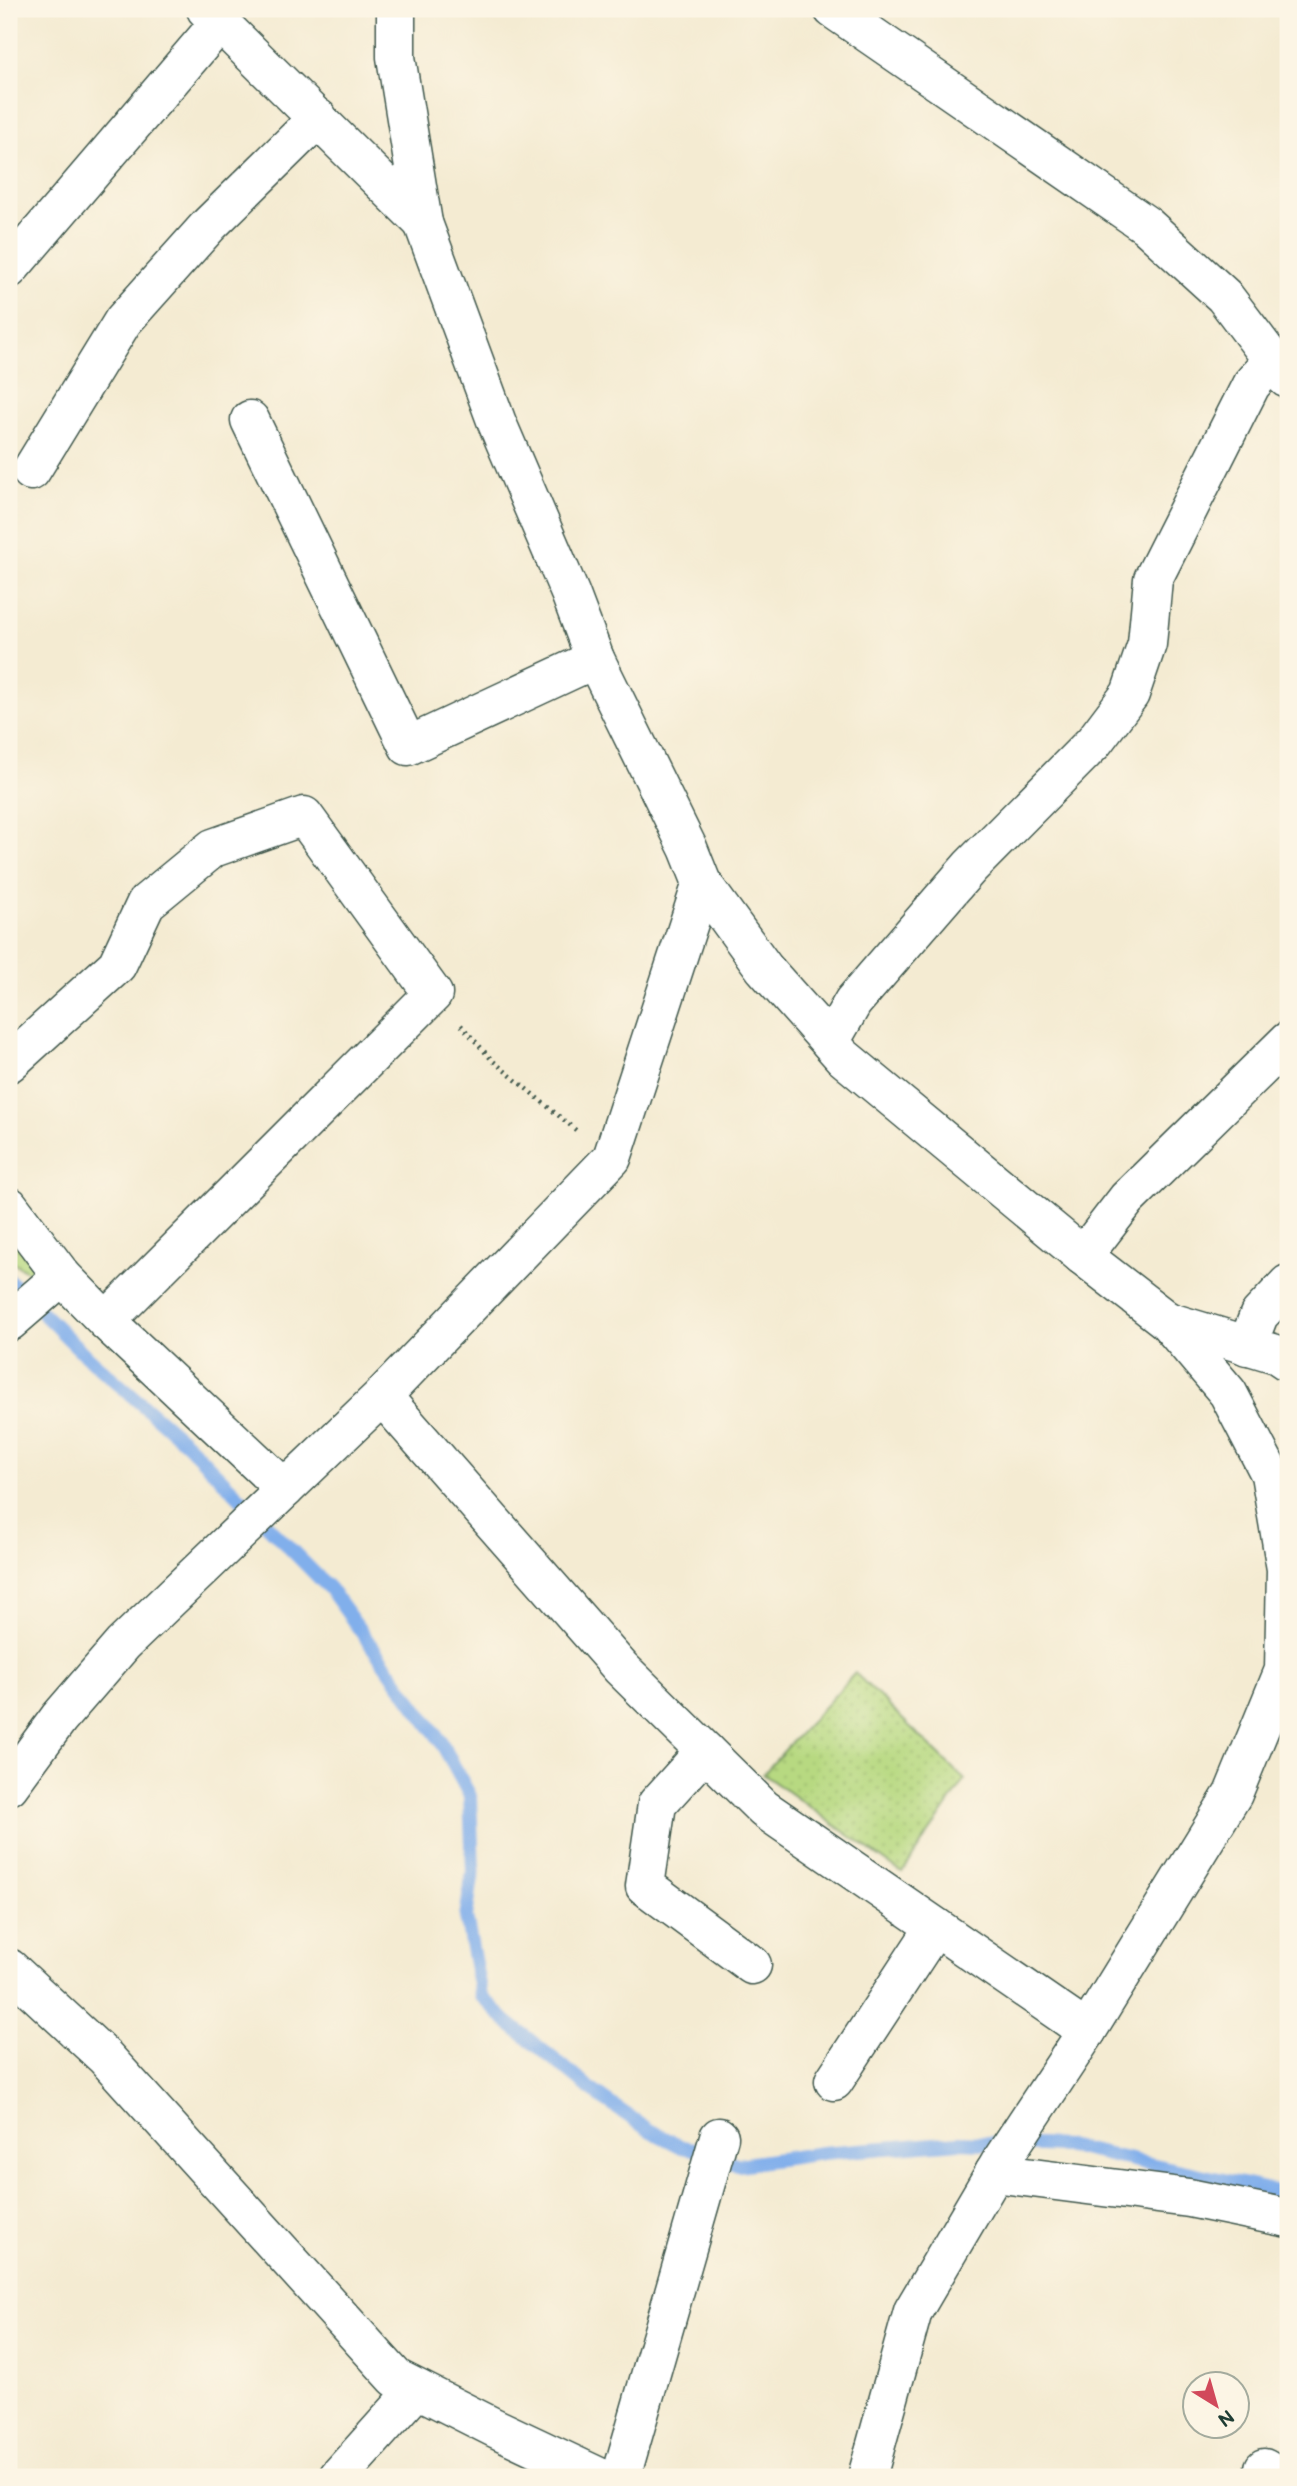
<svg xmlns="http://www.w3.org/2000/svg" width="1297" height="2486" viewBox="0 0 1297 2486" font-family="'Balsamiq Sans',sans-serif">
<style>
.park{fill:url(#park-dots);stroke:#6b8b5a;stroke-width:2}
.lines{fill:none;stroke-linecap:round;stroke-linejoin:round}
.stream{stroke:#81afeb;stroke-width:14}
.minor-casing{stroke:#3f574c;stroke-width:41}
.path{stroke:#3f574c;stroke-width:4.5;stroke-dasharray:2 5;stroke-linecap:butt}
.minor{stroke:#fff;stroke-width:38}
</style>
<defs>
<pattern id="park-dots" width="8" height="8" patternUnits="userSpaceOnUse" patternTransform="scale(1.75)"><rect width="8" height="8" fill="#b7d981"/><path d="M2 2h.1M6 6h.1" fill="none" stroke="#9dbb70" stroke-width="1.8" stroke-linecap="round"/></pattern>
</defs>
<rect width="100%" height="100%" fill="#fcf5e5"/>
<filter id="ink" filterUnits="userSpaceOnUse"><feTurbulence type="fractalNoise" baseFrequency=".0143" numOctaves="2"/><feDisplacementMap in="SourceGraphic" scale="14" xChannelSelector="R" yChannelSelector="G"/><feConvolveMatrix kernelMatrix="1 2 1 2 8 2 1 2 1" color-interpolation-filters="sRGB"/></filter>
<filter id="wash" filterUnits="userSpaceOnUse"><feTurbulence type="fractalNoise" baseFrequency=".00686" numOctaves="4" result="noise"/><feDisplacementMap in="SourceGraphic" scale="28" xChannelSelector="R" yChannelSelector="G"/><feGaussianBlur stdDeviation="1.57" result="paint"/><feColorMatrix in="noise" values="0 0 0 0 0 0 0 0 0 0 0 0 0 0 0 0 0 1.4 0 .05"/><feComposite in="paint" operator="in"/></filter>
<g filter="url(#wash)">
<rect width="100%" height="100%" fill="#f4ebd2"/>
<g class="park">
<path d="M9 1218 40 1278 9 1261Z"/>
<path d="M855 1673 965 1780 902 1873 763 1774Z"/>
</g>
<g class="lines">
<path class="stream" d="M9 1280 82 1352 187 1444 330 1589 440 1740 470 1796 473 1871 466 1917 481 1995 506 2021 602 2098 649 2130 682 2147 706 2151 738 2165 822 2153 959 2142 1067 2146 1288 2194"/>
</g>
</g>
<g filter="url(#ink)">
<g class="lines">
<defs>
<g id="minor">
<path d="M206 9 423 223"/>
<path d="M396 9V57L423 223 497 423 570 593 595 659 688 848 702 883 764 968 843 1057 1083 1256 1167 1321 1228 1393 1270 1474 1286 1569 1284 1670 1233 1794 1087 2031 1003 2158 913 2311 867 2477"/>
<path d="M833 9 1146 225 1224 296 1286 378"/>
<path d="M9 269 221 21"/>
<path d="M250 420 408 746 595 659"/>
<path d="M31 471 123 321 209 225 318 118"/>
<path d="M830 1042 853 1002 970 867 1093 743 1130 694 1147 644 1153 579 1251 385 1273 359"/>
<path d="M9 1063 117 965 146 903 213 848 304 816 433 994 106 1321"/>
<path d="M9 1206 62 1276 106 1321 285 1489"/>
<path d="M1083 1256 1127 1199 1288 1041"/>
<path d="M1167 1321 1276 1354 1288 1362"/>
<path d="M9 1322 62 1276"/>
<path d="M1247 1346 1259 1315 1288 1284"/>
<path d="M382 1396 621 1668 764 1809 1087 2031"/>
<path d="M705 1751 657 1804 645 1886 752 1965"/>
<path d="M9 1786 59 1718 123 1644 382 1396 612 1158 702 883"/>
<path d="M9 1968 105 2057 396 2378 493 2427 599 2477"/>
<path d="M834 2081 935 1927"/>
<path d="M994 2173 1189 2198 1288 2218"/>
<path d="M1264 2468 1280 2477"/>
<path d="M338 2477 417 2389"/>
<path d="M621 2477 719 2137"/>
</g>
</defs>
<use href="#minor" class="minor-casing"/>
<path class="path" d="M461 1025 492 1060 578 1132"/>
<use href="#minor" class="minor"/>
</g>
</g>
<rect width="1297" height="2486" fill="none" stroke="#fcf5e5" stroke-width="35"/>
<g transform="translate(1216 2405) rotate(143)"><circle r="33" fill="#fcf5e5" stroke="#a4ab9e" stroke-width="2"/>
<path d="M0-5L12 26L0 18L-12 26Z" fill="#d1495b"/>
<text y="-10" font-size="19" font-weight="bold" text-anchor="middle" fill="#1f3d34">N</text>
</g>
</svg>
